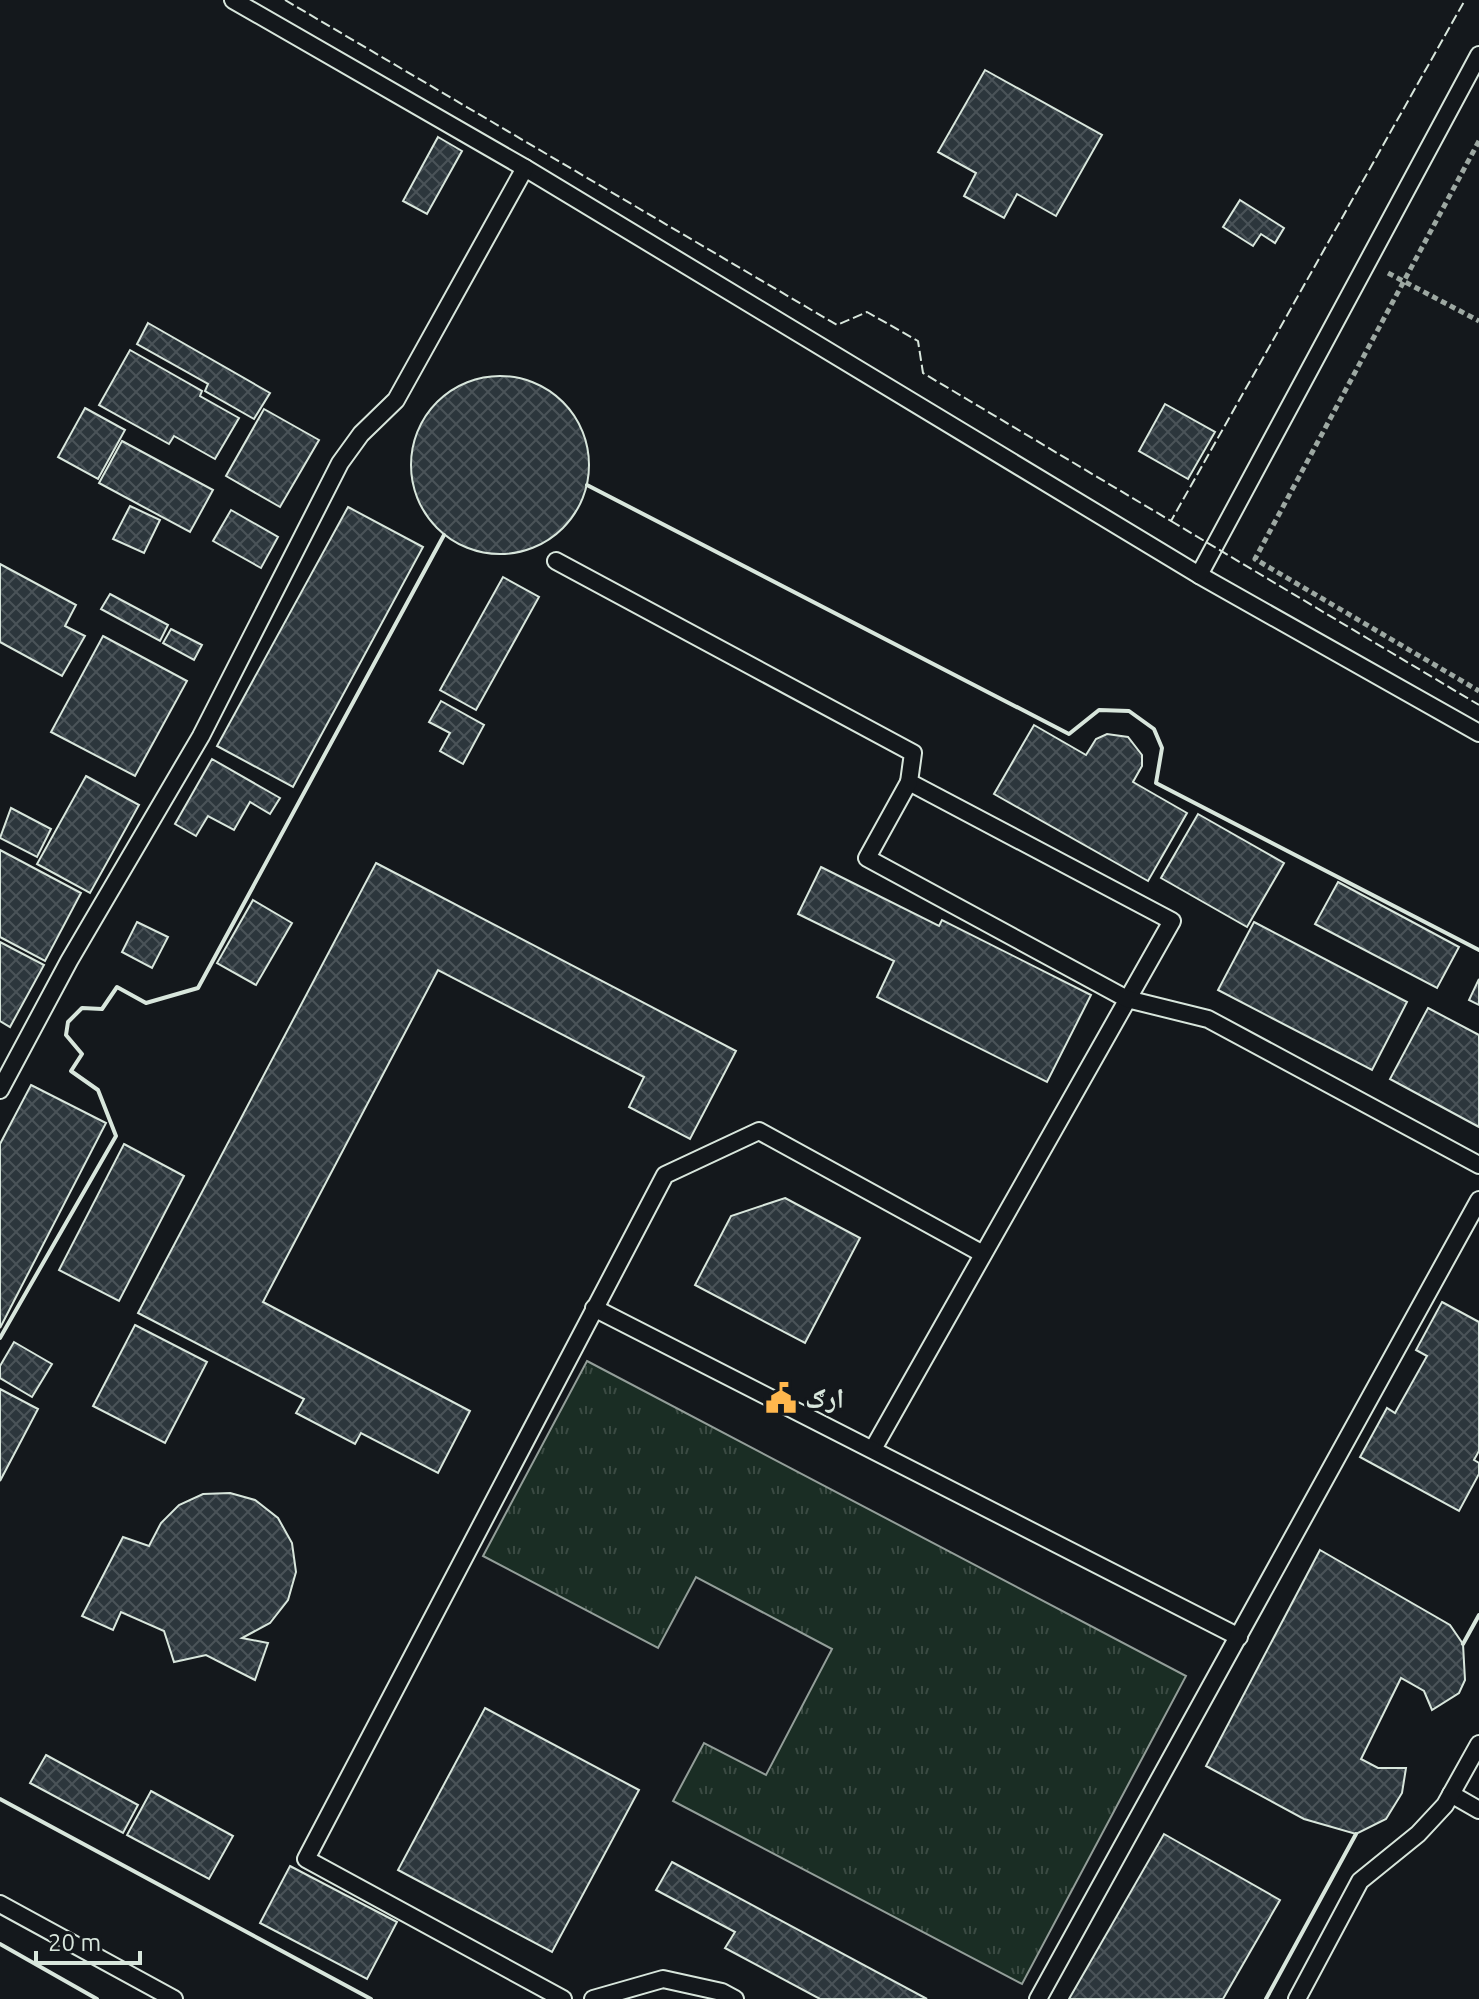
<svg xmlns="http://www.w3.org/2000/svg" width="1479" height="1999" viewBox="0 0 1479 1999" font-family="Ubuntu,'Noto Naskh Arabic',sans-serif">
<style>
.grass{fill:url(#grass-tufts);stroke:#939e99;stroke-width:2}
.building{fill:url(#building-cross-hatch);stroke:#d8e6dc;stroke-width:2}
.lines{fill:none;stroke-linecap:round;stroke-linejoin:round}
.service-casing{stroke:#d8e6dc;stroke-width:20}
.path{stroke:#9da8a2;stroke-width:5;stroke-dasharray:6 4;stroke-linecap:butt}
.service{stroke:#14181c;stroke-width:16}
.fence{stroke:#d8e6dc;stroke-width:2;stroke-dasharray:10 4;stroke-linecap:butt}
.wall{stroke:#d8e6dc;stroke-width:4}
.labels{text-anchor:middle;stroke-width:6;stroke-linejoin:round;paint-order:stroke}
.poi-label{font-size:28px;font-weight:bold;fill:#d8e6dc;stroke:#14181c;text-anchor:start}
</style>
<defs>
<pattern id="grass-tufts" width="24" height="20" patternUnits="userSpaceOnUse" patternTransform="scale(2)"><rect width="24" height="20" fill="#1a2d24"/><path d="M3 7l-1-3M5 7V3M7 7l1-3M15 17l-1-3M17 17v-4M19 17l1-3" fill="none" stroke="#3b4b43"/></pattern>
<pattern id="building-cross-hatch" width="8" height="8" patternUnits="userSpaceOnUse" patternTransform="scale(2)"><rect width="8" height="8" fill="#2c363c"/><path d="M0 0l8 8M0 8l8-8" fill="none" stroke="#4a5358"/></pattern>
</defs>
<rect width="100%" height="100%" fill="#14181c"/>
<path class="grass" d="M587 1361 1186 1676 1022 1984 673 1801 704 1743 766 1775 832 1649 696 1577 658 1648 483 1556Z"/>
<g class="building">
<path d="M985 70 1102 135 1056 216 1017 194 1004 218 964 196 976 173 938 152Z"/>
<path d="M438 137 462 151 427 214 403 201Z"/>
<path d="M1240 200 1284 228 1275 243 1261 234 1253 246 1223 227Z"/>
<path d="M148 323 270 393 254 419 205 391 208 384 137 344Z"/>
<path d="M130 350 202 391 200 396 239 418 215 459 174 436 169 444 99 405Z"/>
<circle cx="500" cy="465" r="89"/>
<path d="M1165 404 1215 432 1188 479 1139 451Z"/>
<path d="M85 408 125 430 98 479 58 457Z"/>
<path d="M264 409 319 440 280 507 226 476Z"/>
<path d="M122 441 213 490 190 532 99 483Z"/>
<path d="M130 506 160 520 144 553 113 539Z"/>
<path d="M348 507 423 547 293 787 217 746Z"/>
<path d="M231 510 278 537 261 568 213 541Z"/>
<path d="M0 564 76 605 65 626 85 636 62 676 0 642Z"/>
<path d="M503 577 539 597 476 710 440 690Z"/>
<path d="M110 594 168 625 160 641 101 609Z"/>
<path d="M171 629 202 645 194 660 163 643Z"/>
<path d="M103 636 187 681 135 776 51 732Z"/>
<path d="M441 701 484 725 463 764 440 751 450 733 429 722Z"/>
<path d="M1034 725 1086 755 1096 739 1107 734 1128 737 1142 755V766L1133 782 1187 813 1148 881 994 794Z"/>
<path d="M212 759 280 798 270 814 250 802 234 830 208 816 196 836 175 824Z"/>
<path d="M86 776 139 805 90 893 37 864Z"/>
<path d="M11 808 51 829 37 857 0 838Z"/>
<path d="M1198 814 1284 863 1247 927 1161 878Z"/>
<path d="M0 850 81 893 45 961 0 937Z"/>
<path d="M376 863 736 1051 690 1139 629 1107 644 1077 438 970 263 1302 470 1411 438 1473 361 1433 355 1444 296 1413 304 1399 138 1313Z"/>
<path d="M821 867 939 926 942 920 1091 995 1047 1082 877 997 894 961 798 914Z"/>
<path d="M1338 882 1459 947 1437 988 1315 924Z"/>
<path d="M253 900 292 923 256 985 217 963Z"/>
<path d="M137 922 168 937 152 968 122 952Z"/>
<path d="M1254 922 1407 1002 1372 1070 1218 990Z"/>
<path d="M0 942 44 965 10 1027 0 1021Z"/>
<path d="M1479 979V1005L1469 1000Z"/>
<path d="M1428 1008 1479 1035V1127L1390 1079Z"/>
<path d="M31 1085 106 1123 0 1328V1144Z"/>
<path d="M124 1144 184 1176 119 1301 59 1270Z"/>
<path d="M785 1198 860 1238 805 1343 695 1285 731 1216Z"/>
<path d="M1442 1302 1479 1322V1451L1474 1460 1479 1463V1474L1459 1511 1360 1457 1387 1408 1395 1413 1427 1356 1416 1350Z"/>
<path d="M135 1325 207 1362 165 1443 93 1406Z"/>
<path d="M14 1342 52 1364 32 1397 0 1378V1366Z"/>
<path d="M0 1389 38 1409 0 1481Z"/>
<path d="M230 1493 255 1500 278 1518 292 1543 296 1572 288 1600 270 1623 242 1638 268 1643 255 1680 206 1655 174 1662 164 1631 121 1612 113 1630 82 1616 123 1537 149 1546 161 1523 179 1505 203 1494Z"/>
<path d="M1320 1550 1450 1625 1463 1644 1465 1680 1459 1693 1432 1710 1424 1691 1401 1678 1361 1759 1378 1768H1406L1402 1793 1386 1819 1356 1834 1304 1819 1206 1766Z"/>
<path d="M485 1708 639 1790 552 1952 398 1870Z"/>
<path d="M46 1755 138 1805 123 1833 30 1783Z"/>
<path d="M151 1791 233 1836 209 1879 127 1835Z"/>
<path d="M1164 1834 1280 1900 1223 1999H1069Z"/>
<path d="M672 1862 927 1999H820L725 1948 735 1932 656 1890Z"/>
<path d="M290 1866 397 1922 367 1979 260 1923Z"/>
</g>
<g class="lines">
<defs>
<g id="service">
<path d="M233 0 525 168 1199 575 1479 733"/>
<path d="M556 561 913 753 909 782 1172 921 873 1449"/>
<path d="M1199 575 1479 55"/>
<path d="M909 782 867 858 1127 999 1208 1019 1479 1165"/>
<path d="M0 1090 69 961 201 736 340 463 361 434 396 400 525 168"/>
<path d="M594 1308 1239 1637"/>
<path d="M1451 1794 1479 1810"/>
<path d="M0 1904 174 1999"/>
<path d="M563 1999 306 1859 665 1175 759 1131 983 1254"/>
<path d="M593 1999 663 1979 722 1992 735 1999"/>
<path d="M1038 1999 1479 1200"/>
<path d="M1297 1999 1360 1881 1418 1834 1445 1805 1479 1744"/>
</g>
</defs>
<use href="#service" class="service-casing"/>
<g class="path">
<path d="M1479 141 1255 559 1479 691"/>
<path d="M1388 273 1479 321"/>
</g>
<use href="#service" class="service"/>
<g class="fence">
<path d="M285 0 837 325 867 312 918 341 923 373 1171 521 1465 0"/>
<path d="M1171 521 1479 705"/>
</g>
<g class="wall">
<path d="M587 485 1069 734 1099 710 1129 711 1154 729 1162 748 1156 783 1479 950"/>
<path d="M0 1338 116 1136 98 1090 71 1071 82 1054 66 1035 68 1022 82 1008 102 1009 117 987 146 1003 198 988 444 535"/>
<path d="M1463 1644 1479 1615"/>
<path d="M0 1799 371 1999"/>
<path d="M0 1944 97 1999"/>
<path d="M1266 1999 1356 1834"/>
</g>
</g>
<defs>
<symbol id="civic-bare" viewBox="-9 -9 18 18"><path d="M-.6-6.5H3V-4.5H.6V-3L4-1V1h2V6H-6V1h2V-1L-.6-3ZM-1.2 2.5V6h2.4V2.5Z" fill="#ffb74d" stroke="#14181c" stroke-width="2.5" paint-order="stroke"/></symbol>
</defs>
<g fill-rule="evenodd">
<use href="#civic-bare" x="759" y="1376" width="44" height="44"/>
</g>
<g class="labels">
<g class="poi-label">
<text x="805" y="1408">ارګ</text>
</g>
</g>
<path d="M36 1951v12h104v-12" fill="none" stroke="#d8e6dc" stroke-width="4"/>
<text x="48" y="1951" font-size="24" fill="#d8e6dc" stroke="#14181c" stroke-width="6" paint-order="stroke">20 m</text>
</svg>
